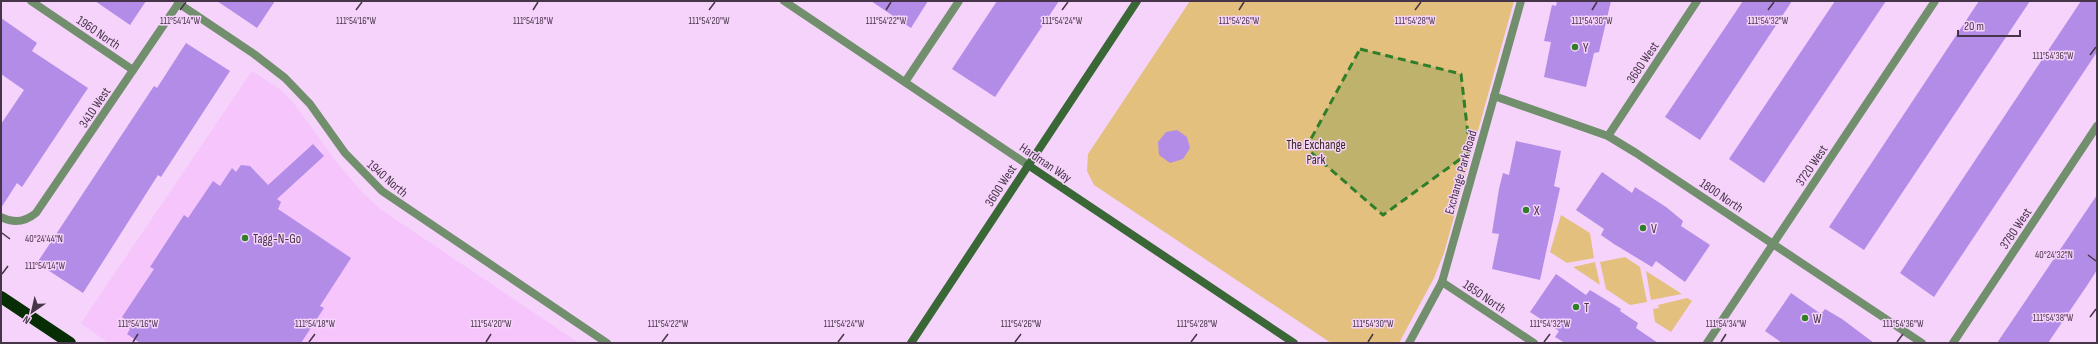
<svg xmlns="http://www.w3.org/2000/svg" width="2098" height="344" viewBox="0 0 2098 344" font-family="'Sofia Sans Condensed',sans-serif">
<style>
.built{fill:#f5c5fc}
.green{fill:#e4c07f}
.building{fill:#b28ce7}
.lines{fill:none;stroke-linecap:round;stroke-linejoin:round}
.street{stroke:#718f6d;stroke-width:8}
.secondary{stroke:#3a6736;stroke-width:8}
.highway{stroke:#062d04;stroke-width:12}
.marked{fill:#2f7f29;fill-opacity:0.2;stroke:#2f7f29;stroke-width:3;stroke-dasharray:8 5;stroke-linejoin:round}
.ticks{fill:none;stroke:#463548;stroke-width:1.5}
.poi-dot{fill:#2f7f29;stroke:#f6d3fb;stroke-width:1.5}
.labels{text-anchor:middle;stroke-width:3;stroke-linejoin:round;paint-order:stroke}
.street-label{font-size:13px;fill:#463548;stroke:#f6d3fb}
.poi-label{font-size:13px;fill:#463548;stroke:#f6d3fb;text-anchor:start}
.park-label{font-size:13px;fill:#342a18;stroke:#f6d3fb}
.ticks-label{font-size:10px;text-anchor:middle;fill:#463548;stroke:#f6d3fb;stroke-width:3;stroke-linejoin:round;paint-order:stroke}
</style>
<rect width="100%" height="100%" fill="#f6d3fb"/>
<path class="built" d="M252 71 281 90 295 105 339 165 362 192 380 209 579 343H108L81 323Z"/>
<g class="green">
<path d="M1190 1H1514L1444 253 1434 278 1399 343H1331L1094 185 1087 171 1088 154Z"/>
<path d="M1561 215 1590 233 1594 258 1567 263 1550 252Z"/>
<path d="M1625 257 1640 267 1647 302 1630 305 1606 289 1600 262Z"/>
<path d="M1595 262 1600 285 1573 267Z"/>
<path d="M1646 271 1682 294 1651 300Z"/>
<path d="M1687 298 1692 301 1671 332 1655 322 1653 309 1659 308 1658 305Z"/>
</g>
<g class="building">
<path d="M95 1H146L130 25Z"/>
<path d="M217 1H275L257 28Z"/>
<path d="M871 1H928L911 28Z"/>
<path d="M997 1H1059L995 97 952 69Z"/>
<path d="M1557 1H1611L1599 52 1594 53 1586 87 1544 77 1551 42 1544 41 1552 5 1556 6Z"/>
<path d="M1743 1H1792L1700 140 1665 117Z"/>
<path d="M1835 1H1886L1764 183 1729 159Z"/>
<path d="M1979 1H2030L1864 250 1829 227Z"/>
<path d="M2081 1H2097V52L1934 297 1900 273Z"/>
<path d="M1 18 37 43 32 51 88 88 22 187 17 183 1 208V124L24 90 1 74Z"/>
<path d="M186 43 230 71 161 177 158 175 83 293 37 263 154 86 157 88Z"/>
<path d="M1177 130 1187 137 1190 148 1183 159 1170 163 1159 155 1158 142 1166 132Z"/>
<path d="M1516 141 1561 151 1554 186 1560 188 1540 280 1492 269 1499 234 1492 233 1499 189 1503 173 1509 175Z"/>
<path d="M313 144 324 156 277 199 281 202 278 209 351 258 320 306 324 308 301 343H140L127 334 130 329 126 326 129 322 122 317 154 269 150 267 184 215 188 218 213 181 220 186 232 168 236 172 241 165 250 166 268 185Z"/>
<path d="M1602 172 1632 193 1635 187 1666 207 1683 221 1681 226 1710 245 1685 282 1656 261 1652 267 1614 244 1601 235 1604 229 1576 210Z"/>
<path d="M2097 195V270L2088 284 2048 343H1997Z"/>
<path d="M1556 274 1586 295 1590 290 1621 309 1620 311 1638 323 1636 328 1658 343H1565L1555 337 1559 331 1530 312Z"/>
<path d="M1791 293 1821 314 1825 309 1842 319 1874 343H1782L1765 331Z"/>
</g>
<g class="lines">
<g class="street">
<path d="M31 1 133 70"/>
<path d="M784 1 1028 165"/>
<path d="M178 3 254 54 285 78 310 104 345 153 382 191 607 343"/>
<path d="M905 82 959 1"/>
<path d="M1494 96 1608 136 1636 153 1922 343"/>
<path d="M1608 136 1697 1"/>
<path d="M1 217C14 224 25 222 36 213L180 1"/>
<path d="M1442 282 1534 343"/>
<path d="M1409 343 1442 282 1521 1"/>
<path d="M1707 343 1935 1"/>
<path d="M1953 343 2097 126"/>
</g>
<g class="secondary">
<path d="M1028 165 1294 343"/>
<path d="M911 343 1137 1"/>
</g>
<path class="highway" d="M1 297 70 343"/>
</g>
<path class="marked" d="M1360 49 1461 74 1470 152 1383 215 1306 148Z"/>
<path class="ticks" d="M180 10 186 2M356 10 362 2M533 10 538 2M709 10 715 2M886 10 891 2M1062 10 1068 2M1239 10 1244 2M1415 10 1421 2M1592 10 1597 2M1768 10 1774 2M2090 55 2096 47M2 233 10 239M2088 255 2096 261M2 274 8 266M2090 317 2096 309M133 342 138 334M309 342 315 334M486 342 491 334M662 342 668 334M838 342 844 334M1015 342 1021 334M1191 342 1197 334M1368 342 1373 334M1544 342 1550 334M1721 342 1726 334M1897 342 1903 334"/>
<g class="poi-dot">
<circle cx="1575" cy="47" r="4"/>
<circle cx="1526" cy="210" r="4"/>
<circle cx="1643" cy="228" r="4"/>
<circle cx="245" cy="238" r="4"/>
<circle cx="1576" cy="307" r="4"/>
<circle cx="1805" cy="318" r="4"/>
</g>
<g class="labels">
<g class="street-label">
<text transform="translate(99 32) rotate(34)" y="5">1960 North</text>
<text transform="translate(1642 62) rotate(-56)" y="5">3680 West</text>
<text transform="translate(94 107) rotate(-56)" y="5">3410 West</text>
<text transform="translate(1046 162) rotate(34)" y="5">Hardman Way</text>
<text transform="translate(1811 165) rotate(-56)" y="5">3720 West</text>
<text transform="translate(1460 172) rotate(-74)" y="5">Exchange Park Road</text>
<text transform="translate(388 178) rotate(41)" y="5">1940 North</text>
<text transform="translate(1000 185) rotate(-57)" y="5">3600 West</text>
<text transform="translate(1722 195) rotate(34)" y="5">1800 North</text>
<text transform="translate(2015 228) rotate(-56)" y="5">3780 West</text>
<text transform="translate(1485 296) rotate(34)" y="5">1850 North</text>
</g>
<g class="poi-label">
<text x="1583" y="52">Y</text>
<text x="1534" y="215">X</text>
<text x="1651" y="233">V</text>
<text x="253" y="243">Tagg-N-Go</text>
<text x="1584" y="312">T</text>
<text x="1813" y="323">W</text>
</g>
<g class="park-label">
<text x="1316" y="149">The Exchange<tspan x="1316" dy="15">Park</tspan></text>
</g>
</g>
<g class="ticks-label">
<text x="180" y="24">111°54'14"W</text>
<text x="356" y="24">111°54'16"W</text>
<text x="533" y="24">111°54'18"W</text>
<text x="709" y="24">111°54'20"W</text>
<text x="886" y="24">111°54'22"W</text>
<text x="1062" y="24">111°54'24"W</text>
<text x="1239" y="24">111°54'26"W</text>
<text x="1415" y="24">111°54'28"W</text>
<text x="1592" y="24">111°54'30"W</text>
<text x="1768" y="24">111°54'32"W</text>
<text x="2053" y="59">111°54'36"W</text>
<text x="44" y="242">40°24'44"N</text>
<text x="2054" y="258">40°24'32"N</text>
<text x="45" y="269">111°54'14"W</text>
<text x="2053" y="321">111°54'38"W</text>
<text x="138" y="327">111°54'16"W</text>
<text x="315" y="327">111°54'18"W</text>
<text x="491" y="327">111°54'20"W</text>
<text x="668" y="327">111°54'22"W</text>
<text x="844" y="327">111°54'24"W</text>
<text x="1021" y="327">111°54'26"W</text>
<text x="1197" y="327">111°54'28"W</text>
<text x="1373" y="327">111°54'30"W</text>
<text x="1550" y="327">111°54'32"W</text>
<text x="1726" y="327">111°54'34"W</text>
<text x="1903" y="327">111°54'36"W</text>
</g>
<rect width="2098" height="344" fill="none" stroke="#463548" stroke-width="4"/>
<g transform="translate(32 312) rotate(214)" stroke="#f6d3fb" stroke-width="3" paint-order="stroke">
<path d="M0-3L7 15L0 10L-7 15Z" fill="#463548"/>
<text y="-6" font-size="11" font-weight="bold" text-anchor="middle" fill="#463548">N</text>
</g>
<path d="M1958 30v6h62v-6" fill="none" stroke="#463548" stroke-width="2"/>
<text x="1964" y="30" font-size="12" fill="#463548" stroke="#f6d3fb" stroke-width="3" paint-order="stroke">20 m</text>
</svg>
